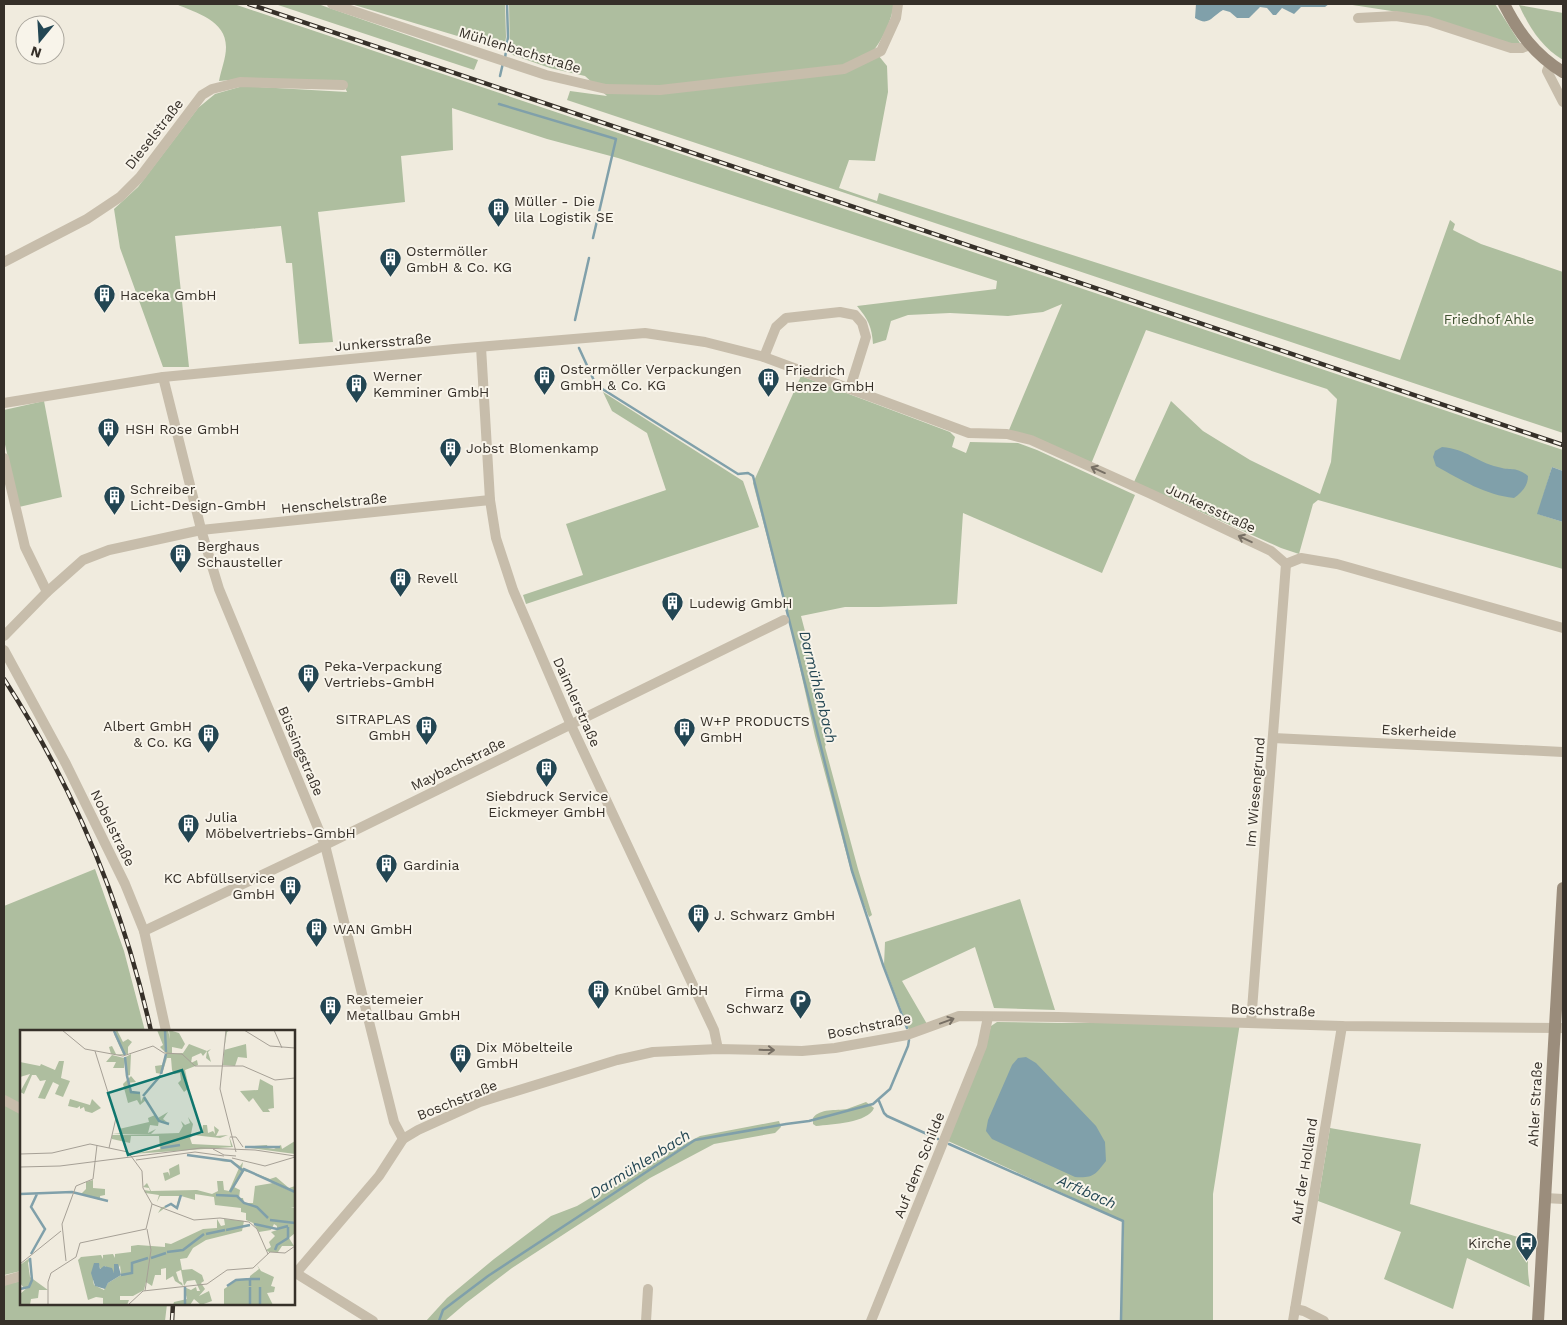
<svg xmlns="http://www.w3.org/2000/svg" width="1567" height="1325" viewBox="0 0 1567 1325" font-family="'Work Sans',sans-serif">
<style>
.green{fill:#aebe9f}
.water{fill:#80a0aa}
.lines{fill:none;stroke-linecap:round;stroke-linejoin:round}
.stream{stroke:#80a0aa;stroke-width:2.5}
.minor{stroke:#c7bdab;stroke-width:10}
.secondary{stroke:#9b8d7c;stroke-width:12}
.rail-casing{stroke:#363029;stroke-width:4.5}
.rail{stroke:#f8f4ea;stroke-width:2.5;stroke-dasharray:8;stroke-linecap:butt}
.oneway{stroke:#776f64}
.labels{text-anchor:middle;stroke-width:4;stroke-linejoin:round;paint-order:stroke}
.street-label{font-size:14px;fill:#363029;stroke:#f8f4ea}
.poi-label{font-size:14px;fill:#363029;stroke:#f8f4ea;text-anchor:start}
.park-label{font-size:14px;fill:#3e5130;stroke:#f8f4ea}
.water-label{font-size:15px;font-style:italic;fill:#234653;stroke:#f8f4ea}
.inset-river{fill:none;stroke:#80a0aa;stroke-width:2.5}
.inset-road{fill:none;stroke:#a6a096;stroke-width:1}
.view{fill:#0f766e;fill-opacity:0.15;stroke:#0f766e;stroke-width:2.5}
.inset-edge{fill:none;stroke:#363029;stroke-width:2.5}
</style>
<rect width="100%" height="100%" fill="#f0ebde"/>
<g class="green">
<path d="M176 4H234L1563 450V471L1552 467 1538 514 1563 522V569L1318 500 1313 504 1299 554 1281 548 1134 482 1171 401 1203 431 1250 460 1320 494 1331 462 1337 399 1327 389 1146 330 1091 464 1009 430 1062 304 1043 312 1008 316 950 313 908 315 891 321 886 340 873 344C872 327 868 319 857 306L996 289 997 281 618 158 547 139 452 108 453 150 401 156 405 202 318 212 333 342 299 344 292 263H286L281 226 175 236 189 367H163L120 248 114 209 138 187 198 108 215 94 243 86 347 92 343 83 241 79 219 81C221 70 226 58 226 47 226 20 196 13 176 4Z"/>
<path d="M275 4H318L478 60 474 70Z"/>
<path d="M351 4H505L506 37 504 50Z"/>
<path d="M509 4H894C891 21 885 35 874 50L887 66 888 92 875 161 849 160 839 188 877 201 879 193 1400 360 1450 220 1455 224 1453 230 1481 244 1563 272V433L567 100 570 91 607 96 585 76 550 68 510 54Z"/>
<path d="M1346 4H1495L1520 43 1512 44 1398 12Z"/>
<path d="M1519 5 1563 13V60C1542 48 1529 27 1519 5Z"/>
<path d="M801 376 950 432 955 437 952 447 966 453 970 442 1018 443 1037 450 1135 495 1102 573 963 513 957 604 879 607H845L801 616 830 727 825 747 858 869 872 915 869 917 851 871 815 736 793 637 753 483Z"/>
<path d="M603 392 743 481 759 527 526 604 523 595 583 575 566 524 666 490 647 433 612 411Z"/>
<path d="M44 401 62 497 19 507 4 440V410Z"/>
<path d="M95 869 124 951 145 1031H21V1105L4 1096V906Z"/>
<path d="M1020 899 1055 1010 994 1008 975 947 902 981 927 1024 909 1030 884 965 885 942Z"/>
<path d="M997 1022 1063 1023H1240L1213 1194V1321H1121L1124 1221 948 1141 984 1050 991 1026Z"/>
<path d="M866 1102 874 1108C868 1123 832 1124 816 1126L813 1124V1118C820 1108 836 1111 847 1109 853 1107 860 1104 866 1102Z"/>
<path d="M4 1103 21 1112V1271L4 1275Z"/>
<path d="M779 1121 781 1127 775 1133 714 1144 650 1178 512 1268 466 1303 445 1321H426L447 1298 494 1259 551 1216 577 1206 659 1157 700 1136Z"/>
<path d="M1330 1128 1421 1144 1410 1204 1531 1241C1527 1257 1527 1271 1530 1287L1467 1258 1453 1309 1384 1279 1401 1232 1318 1201Z"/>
<path d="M21 1281V1304H167L165 1321H4V1285Z"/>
</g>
<g class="water">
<path d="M1196 4H1329L1325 7H1301L1294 14 1282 8 1276 15H1273L1267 8 1260 7 1249 18H1237L1230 12 1223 10C1212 16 1209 27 1195 18Z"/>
<path d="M1442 447C1467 449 1476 462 1498 467 1510 471 1516 466 1528 476 1528 486 1522 492 1514 498 1486 495 1461 480 1436 466L1433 457 1435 451Z"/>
<path d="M1552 467 1563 471V522L1537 514Z"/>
<path d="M1026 1057 1036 1063 1096 1126 1105 1142 1106 1161C1095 1175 1094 1178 1075 1177L992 1139 986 1131 988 1120 1012 1065 1018 1058Z"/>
</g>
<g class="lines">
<g class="stream">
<path d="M505 58 508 37 507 4"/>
<path d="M500 76 503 63"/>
<path d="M499 104 616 139 593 238"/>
<path d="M575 320 589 258"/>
<path d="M579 348 596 385 738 474 748 473 753 476 852 871 883 965 907 1028"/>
<path d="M879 1101 884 1113 887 1116 938 1139"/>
<path d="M949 1144 1123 1221 1121 1321"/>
<path d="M439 1321 443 1310 488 1276 695 1140 786 1124 809 1121 873 1104 890 1089 908 1046 909 1040"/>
</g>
<g class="minor">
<path d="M332 4 546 75 606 89 660 90 844 69 881 51 896 18 898 4"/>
<path d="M1358 18 1396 16 1428 21 1511 48H1522L1530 45"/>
<path d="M1550 64 1547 71 1563 102"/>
<path d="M4 262 87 219 120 197 140 177 202 95 212 89 240 82 343 85"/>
<path d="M481 347 490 500 496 538 513 590 571 725 714 1030 718 1049"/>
<path d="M764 357 776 327 786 318 840 312 855 315 862 323 866 337 850 388"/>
<path d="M163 377 202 533 219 589 325 845 394 1122 403 1139"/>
<path d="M4 403 163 377 454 349 645 333 705 342 764 357 969 433 1007 434 1031 440 1151 494 1271 551 1286 564"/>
<path d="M4 458 25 547 47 592"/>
<path d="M1286 564 1301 558 1337 564 1563 628"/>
<path d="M4 636 47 592 83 560 109 550 201 530 490 500"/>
<path d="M4 650 66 764 125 884 144 931 166 1031"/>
<path d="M1273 738 1563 752"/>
<path d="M144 931 325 845 784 620"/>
<path d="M1251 1023 1286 564"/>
<path d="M4 1100 21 1109"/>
<path d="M1545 1198 1563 1199"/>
<path d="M294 1272 373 1321"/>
<path d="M296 1273 379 1176 403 1139 418 1130 480 1102 617 1060 653 1052 718 1049 802 1051 835 1048 907 1035 959 1016 1058 1017 1342 1026 1563 1028"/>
<path d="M4 1281 21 1276"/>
<path d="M1295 1309 1304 1311 1324 1321"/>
<path d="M646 1321 648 1289"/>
<path d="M871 1321 982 1046 988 1017"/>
<path d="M1293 1321 1342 1026"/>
</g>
<g class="secondary">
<path d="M1504 4C1518 32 1535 55 1563 72"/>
<path d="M1538 1321 1563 888"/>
</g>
<defs>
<g id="rail">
<path d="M249 4 1563 445"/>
<path d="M4 679C74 787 123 906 151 1031"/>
<path d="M172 1321 173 1304"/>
</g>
</defs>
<use href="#rail" class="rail-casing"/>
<use href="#rail" class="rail"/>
</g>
<defs><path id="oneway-shaft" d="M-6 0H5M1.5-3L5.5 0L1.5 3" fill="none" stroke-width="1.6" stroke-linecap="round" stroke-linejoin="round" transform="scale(1.25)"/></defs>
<g class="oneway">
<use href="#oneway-shaft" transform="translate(1098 470) rotate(-156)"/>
<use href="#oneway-shaft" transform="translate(1245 539) rotate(-155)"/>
<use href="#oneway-shaft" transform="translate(947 1021) rotate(-20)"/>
<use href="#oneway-shaft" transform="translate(767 1050) rotate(1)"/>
</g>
<defs>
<symbol id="building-pin" viewBox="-11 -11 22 30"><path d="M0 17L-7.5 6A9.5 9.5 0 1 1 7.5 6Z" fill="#234653" stroke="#f8f4ea"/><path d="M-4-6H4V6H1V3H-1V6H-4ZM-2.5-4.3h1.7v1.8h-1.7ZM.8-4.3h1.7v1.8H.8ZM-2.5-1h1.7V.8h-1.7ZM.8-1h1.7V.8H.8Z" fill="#fff"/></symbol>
<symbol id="parking-pin" viewBox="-11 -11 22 30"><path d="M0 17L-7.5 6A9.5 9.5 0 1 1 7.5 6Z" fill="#234653" stroke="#f8f4ea"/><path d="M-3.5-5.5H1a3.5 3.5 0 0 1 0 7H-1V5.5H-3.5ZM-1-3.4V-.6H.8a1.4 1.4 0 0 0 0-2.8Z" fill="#fff"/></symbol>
<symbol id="bus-pin" viewBox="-11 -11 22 30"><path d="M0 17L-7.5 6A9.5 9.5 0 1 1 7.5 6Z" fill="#234653" stroke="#f8f4ea"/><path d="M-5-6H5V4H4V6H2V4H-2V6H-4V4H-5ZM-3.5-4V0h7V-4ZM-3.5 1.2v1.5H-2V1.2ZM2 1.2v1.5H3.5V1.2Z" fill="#fff"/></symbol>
</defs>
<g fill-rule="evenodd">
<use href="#building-pin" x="486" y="196" width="25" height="34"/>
<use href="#building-pin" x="378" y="246" width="25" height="34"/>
<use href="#building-pin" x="92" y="282" width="25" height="34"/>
<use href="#building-pin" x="532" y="364" width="25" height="34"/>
<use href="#building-pin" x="756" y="366" width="25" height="34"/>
<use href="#building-pin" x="344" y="372" width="25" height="34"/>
<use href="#building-pin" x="96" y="416" width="25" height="34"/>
<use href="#building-pin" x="438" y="436" width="25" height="34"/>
<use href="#building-pin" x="102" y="484" width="25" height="34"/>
<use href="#building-pin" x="168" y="542" width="25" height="34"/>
<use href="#building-pin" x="388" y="566" width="25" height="34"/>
<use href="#building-pin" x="660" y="590" width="25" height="34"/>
<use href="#building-pin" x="296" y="662" width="25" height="34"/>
<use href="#building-pin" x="414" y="714" width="25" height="34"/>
<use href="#building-pin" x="672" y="716" width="25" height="34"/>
<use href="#building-pin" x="196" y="722" width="25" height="34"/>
<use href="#building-pin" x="534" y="756" width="25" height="34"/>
<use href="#building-pin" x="176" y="812" width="25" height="34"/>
<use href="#building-pin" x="374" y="852" width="25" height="34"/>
<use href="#building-pin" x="278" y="874" width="25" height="34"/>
<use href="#building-pin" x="686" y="902" width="25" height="34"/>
<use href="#building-pin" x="304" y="916" width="25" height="34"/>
<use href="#building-pin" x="586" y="978" width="25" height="34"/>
<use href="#parking-pin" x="788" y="988" width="25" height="34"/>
<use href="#building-pin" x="318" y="994" width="25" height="34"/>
<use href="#building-pin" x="448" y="1042" width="25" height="34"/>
<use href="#bus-pin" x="1514" y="1230" width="25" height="34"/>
</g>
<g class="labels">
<g class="street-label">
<text transform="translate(520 50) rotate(17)" y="5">Mühlenbachstraße</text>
<text transform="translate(154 134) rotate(-52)" y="5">Dieselstraße</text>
<text transform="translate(383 342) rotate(-5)" y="5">Junkersstraße</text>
<text transform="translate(334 503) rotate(-6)" y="5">Henschelstraße</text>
<text transform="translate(1211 508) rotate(25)" y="5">Junkersstraße</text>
<text transform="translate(577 702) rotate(66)" y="5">Daimlerstraße</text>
<text transform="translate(1419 731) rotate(3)" y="5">Eskerheide</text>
<text transform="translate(301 751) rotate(67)" y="5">Büssingstraße</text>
<text transform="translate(458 764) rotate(-26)" y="5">Maybachstraße</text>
<text transform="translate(1255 792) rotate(-85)" y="5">Im Wiesengrund</text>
<text transform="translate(113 828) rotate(64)" y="5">Nobelstraße</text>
<text transform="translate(1273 1010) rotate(2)" y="5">Boschstraße</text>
<text transform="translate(869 1026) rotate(-11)" y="5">Boschstraße</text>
<text transform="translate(457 1100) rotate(-22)" y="5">Boschstraße</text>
<text transform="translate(1535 1104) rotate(-87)" y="5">Ahler Straße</text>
<text transform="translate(919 1165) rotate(-68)" y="5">Auf dem Schilde</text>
<text transform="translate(1304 1171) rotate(-81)" y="5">Auf der Holland</text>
</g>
<g class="poi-label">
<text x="514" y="206">Müller - Die<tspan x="514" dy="16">lila Logistik SE</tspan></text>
<text x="406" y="256">Ostermöller<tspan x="406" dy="16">GmbH &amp; Co. KG</tspan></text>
<text x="120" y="300">Haceka GmbH</text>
<text x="560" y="374">Ostermöller Verpackungen<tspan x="560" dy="16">GmbH &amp; Co. KG</tspan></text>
<text x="785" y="375">Friedrich<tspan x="785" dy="16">Henze GmbH</tspan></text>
<text x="373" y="381">Werner<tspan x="373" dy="16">Kemminer GmbH</tspan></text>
<text x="125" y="434">HSH Rose GmbH</text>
<text x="466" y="453">Jobst Blomenkamp</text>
<text x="130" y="494">Schreiber<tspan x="130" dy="16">Licht-Design-GmbH</tspan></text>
<text x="197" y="551">Berghaus<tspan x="197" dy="16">Schausteller</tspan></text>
<text x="417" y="583">Revell</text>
<text x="689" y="608">Ludewig GmbH</text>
<text x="324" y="671">Peka-Verpackung<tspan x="324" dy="16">Vertriebs-GmbH</tspan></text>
<text x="411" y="724" text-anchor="end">SITRAPLAS<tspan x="411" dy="16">GmbH</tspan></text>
<text x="700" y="726">W+P PRODUCTS<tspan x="700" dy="16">GmbH</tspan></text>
<text x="192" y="731" text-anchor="end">Albert GmbH<tspan x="192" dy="16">&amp; Co. KG</tspan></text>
<text x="547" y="801" text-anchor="middle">Siebdruck Service<tspan x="547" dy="16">Eickmeyer GmbH</tspan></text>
<text x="205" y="822">Julia<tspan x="205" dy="16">Möbelvertriebs-GmbH</tspan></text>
<text x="403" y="870">Gardinia</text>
<text x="275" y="883" text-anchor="end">KC Abfüllservice<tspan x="275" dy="16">GmbH</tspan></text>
<text x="714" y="920">J. Schwarz GmbH</text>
<text x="333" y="934">WAN GmbH</text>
<text x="614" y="995">Knübel GmbH</text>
<text x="784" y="997" text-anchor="end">Firma<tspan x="784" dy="16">Schwarz</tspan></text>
<text x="346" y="1004">Restemeier<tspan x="346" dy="16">Metallbau GmbH</tspan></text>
<text x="476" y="1052">Dix Möbelteile<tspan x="476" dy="16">GmbH</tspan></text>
<text x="1511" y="1248" text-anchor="end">Kirche</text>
</g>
<g class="park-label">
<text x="1489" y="324">Friedhof Ahle</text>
</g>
<g class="water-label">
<text transform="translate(818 687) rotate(76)" y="5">Darmühlenbach</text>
<text transform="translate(640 1164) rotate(-32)" y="5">Darmühlenbach</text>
<text transform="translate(1087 1192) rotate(24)" y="5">Arftbach</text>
</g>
</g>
<g transform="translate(20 1030)">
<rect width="275" height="275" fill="#f0ebde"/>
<path d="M97 0 103 12 108 9 112 12 108 17V24L104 25 91 24 89 17 92 16 96 24H103L94 4ZM137 0H148L150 9 149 0 159 3 165 14 162 19 152 17V24L163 23 169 14 187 21 191 19 188 22 191 32 186 28 187 21 183 26 181 23 172 27 171 33 177 30 178 35 165 40 169 58 164 62 158 53 161 50 160 43 154 44 152 40 151 28H147L142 44 136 43 135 36 142 35 146 23 140 17 143 15ZM206 0H210L207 2 204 20 226 14 227 28 218 27 215 36 203 35ZM111 24 110 45 107 46 105 30 104 38H93L96 32H86L92 25 104 28ZM39 31H44L41 48 50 51 43 67 35 64 39 55 33 52 25 69 18 68 26 50 20 51 16 45H12L4 64 0 62 10 44 0 47V32L20 36 21 34 35 40ZM111 46 116 52 108 53 110 61 120 63 121 72 123 67 126 70 120 75 117 70 108 73 103 54ZM240 49 253 56 254 78 248 79 250 82H243L233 68 229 72 220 61 238 60ZM50 69 70 75 72 69 81 78 72 83 65 81 64 77 60 79V76L57 78 48 76ZM127 72 138 88 148 82 143 89 147 92 139 90 138 96 130 95 128 103 136 99 131 104 159 103 163 96 161 91 165 95 170 93 168 87 173 94 171 104H182L183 95H187L188 103 193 101 195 104 194 96 199 100 196 106 208 105 200 108 173 105 170 108 172 114 211 116 209 106 213 117 112 124 140 119 139 106H111L110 113 92 109V105H140L92 104 102 103 99 99 129 92 128 88 135 85ZM275 111V124L223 117 247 115 248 118 254 119 261 115 262 119ZM211 130 220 136 223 132 222 138 250 149 256 147 269 158 275 156V162L236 144 224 141 214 157 220 160 219 168H223L224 173H233L235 156 253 153 275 163V177L271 178H275V203L269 208 274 216H262L258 222H249L246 220 251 217 249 212 255 206 251 202 257 200V196L254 194 251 200 239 202 233 193 226 190V183L221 182V178L195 175 194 167 175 164V170L161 166 157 179 150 174 138 183 141 178 150 174 156 178 159 166H140L137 172 139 165 125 163 124 160 130 161 129 158 123 157 127 153 131 161 177 160 192 164 198 161 197 151H203L204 160 209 161 219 138 212 132 199 131ZM159 134 160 144 145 151 143 143 148 142 150 146 149 139ZM73 150V158L85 159V165L80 166V170L61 164 66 159V152ZM197 189 201 196 205 195 204 189 224 191 222 201 186 210 173 218 167 228 160 229 162 240 172 239 182 245 184 251 181 253 185 259 179 266 189 261 192 271 181 275 174 269 170 275H153L154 272 167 269 164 257 171 260 176 257 177 261H180L175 250 167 251 164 256 161 240 156 242 159 251 162 253 163 256 155 251 153 246 146 250V238L141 239V245H135L132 256 126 252 124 260 113 266H100V270H109L107 275H83V268L76 267 68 270 58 230 61 227 81 225 83 229V225L93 224 95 228V224L111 222V216L118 215 145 217V213L151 214 183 199 197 198ZM95 234 97 242 100 235 101 245 88 253 84 260 74 255 73 250 79 248 74 237 79 235 81 240 85 236 94 243ZM11 227 8 233 10 247 28 260H19L18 268 11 269 10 275H0V264L8 257 4 258 0 253V235ZM237 235 241 241 254 247 251 256 255 257 254 262 247 263 253 275H204V259L216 251 230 249V246L239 239Z" fill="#aebe9f" fill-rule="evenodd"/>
<path d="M74 233H79L80 239 84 236 92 238 94 243V234H98L101 245 88 253 85 259 75 256 71 243Z" fill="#80a0aa"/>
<path class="inset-river" d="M145 0 146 22M94 1 105 25M105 27 107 46M141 44 146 24M107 46 111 62 120 63M123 66 141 45M124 67 139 91 149 94M225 117H260M141 118 160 115M167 125 211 131 222 140M210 162 224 139 275 162M0 164 52 162 88 171M196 165 217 166 224 173 237 177 248 188M145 177 151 174 157 178 161 165M250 190 275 193M234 194 257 199 268 196M206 200 230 195M186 204 205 200M255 220 257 215 268 208V197M147 222 163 220 184 204M11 224 25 199 11 177 17 164M131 228 146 223M101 245 112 243V233L128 228M207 256 216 250 230 249M230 256V249H240M165 257V275M240 257V275M0 259 9 257 12 250 10 228M230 275V257"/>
<path class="inset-road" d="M42 0 65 19 103 26 133 16 144 23 162 24 175 36H223L255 50 275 48M206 0 200 59 216 122M224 0 250 16 275 18M254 0 262 18M75 21 96 88 89 118M210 107H216L223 117M193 119 204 125 216 126M0 124 32 123 70 114 108 122 122 141 123 158 132 174 126 199 60 213 56 227 31 243 28 252V275M212 128 245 136 275 127M116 130 175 122 204 126M0 137 40 136 181 118 235 120 275 126M132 174 174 190 200 188 229 192 237 199 248 224M46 231 42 194 56 156 73 149 77 115M0 234 41 201M125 261 131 220 127 199M108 275 123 261 187 254 207 240 233 238 250 222 265 223 275 216"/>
<path class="view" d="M162 40 182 102 108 125 88 63Z"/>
<rect width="275" height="275" class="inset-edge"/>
</g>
<rect width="1567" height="1325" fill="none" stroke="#363029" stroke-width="10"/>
<g transform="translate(40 40) rotate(198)"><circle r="24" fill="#f8f4ea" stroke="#aaa69d"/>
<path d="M0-4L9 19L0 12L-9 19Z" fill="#234653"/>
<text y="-8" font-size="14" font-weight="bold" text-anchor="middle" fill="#363029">N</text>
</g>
</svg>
